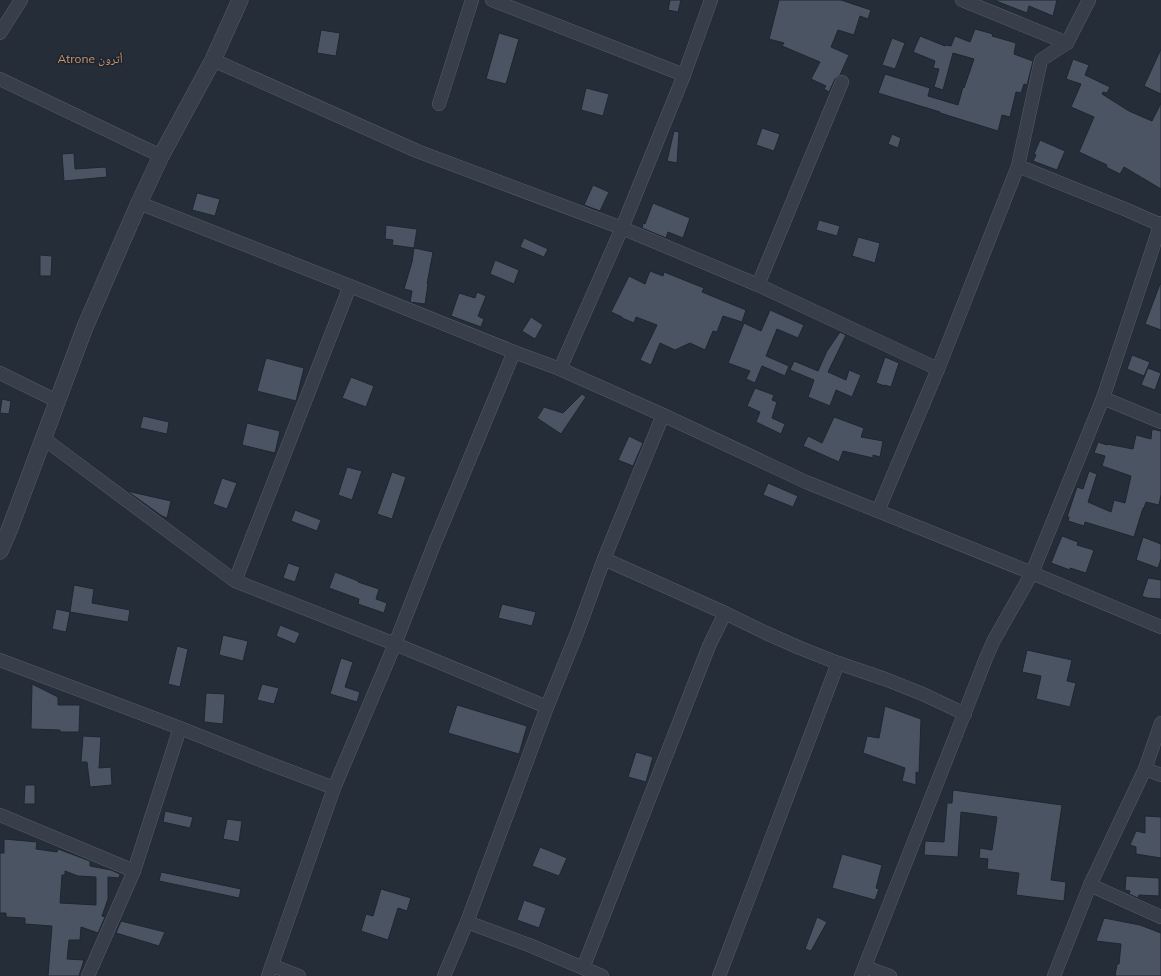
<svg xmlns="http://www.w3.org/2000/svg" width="1161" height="976" viewBox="0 0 1161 976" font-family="Mulish,'Noto Naskh Arabic',sans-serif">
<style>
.building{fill:#4b5463;stroke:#1f2631;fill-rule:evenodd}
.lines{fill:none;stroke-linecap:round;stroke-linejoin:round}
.minor-casing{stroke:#565d68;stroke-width:14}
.tertiary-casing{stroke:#565d68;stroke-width:17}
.minor{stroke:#383f4a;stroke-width:13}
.tertiary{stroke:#383f4a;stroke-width:16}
.labels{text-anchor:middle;stroke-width:3;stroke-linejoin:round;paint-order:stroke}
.neighbourhood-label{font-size:12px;fill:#cb9769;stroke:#1d242f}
</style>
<rect width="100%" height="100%" fill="#252d39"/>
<g class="building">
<path d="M670 0H681L678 12 668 10Z"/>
<path d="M779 0H841L871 10 868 19 860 16 854 35 838 30 831 47 849 55 840 75 835 79 829 92 824 89 826 86 811 79 820 62 782 46 784 43 769 39Z"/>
<path d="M996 0H1057L1053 16 1029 6 1027 13 996 1Z"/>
<path d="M975 29 993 34 992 36 1016 43 1014 54 1033 61 1027 85 1024 84 1021 93 1016 92 1010 117 1002 115 998 131 940 113V112L878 93 885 74 930 88 928 96 958 105 963 87 964 88 974 59 953 53 943 90 934 87 939 69 933 68 935 61 913 52 920 36 945 46 946 45 951 46 955 36 970 42Z"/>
<path d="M321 30 340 33 336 56 317 53Z"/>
<path d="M499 33 519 39 506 84 486 79Z"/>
<path d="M892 38 905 43 895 69 882 65Z"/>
<path d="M1161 49V94L1144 86Z"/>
<path d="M1073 59 1089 65 1085 75 1110 87 1107 93 1103 92 1102 94 1129 111 1152 121 1161 103V189L1124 167 1120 174 1106 167 1107 165 1079 152 1094 117 1071 107 1081 84 1066 79Z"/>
<path d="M586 88 609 94 603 116 581 110Z"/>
<path d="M762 128 780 134 774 151 756 145Z"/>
<path d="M674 131 679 132 677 163 667 161Z"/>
<path d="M892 134 901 138 898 148 888 144Z"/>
<path d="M1040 140 1065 151 1057 170 1033 161 1036 155 1034 154Z"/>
<path d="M74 153 75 169 106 167 107 177 64 181 62 154Z"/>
<path d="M593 185 609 192 600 211 584 205Z"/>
<path d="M197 193 220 199 215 216 192 210Z"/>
<path d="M653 203 690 218 683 238 668 232 666 238 642 228 643 223 645 224Z"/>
<path d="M819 220 840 226 837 236 816 230Z"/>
<path d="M386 225 417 229 414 248 392 245 393 240 385 239Z"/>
<path d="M858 237 880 243 875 263 852 256Z"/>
<path d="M524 238 548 249 544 257 520 247Z"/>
<path d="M414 248 433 252 427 284H428L425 304 410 302 412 291 404 289 412 262Z"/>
<path d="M40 255 52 256 51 276H40Z"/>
<path d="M495 260 519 270 514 284 490 274Z"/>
<path d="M650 271 663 276 664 272 704 288 702 292 746 310 742 322 723 316 717 332 713 331 705 350 690 343 675 350 660 343 651 365 640 360 657 325 636 317 634 323 622 318V317L611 312 629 276 645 284Z"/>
<path d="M1160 284H1161V330L1145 324Z"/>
<path d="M477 292 486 296 478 316 484 319 481 327 451 316 459 293 475 298Z"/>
<path d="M770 310 804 325 798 338 777 329 766 356 789 366 785 376 762 366 755 383 746 379 750 371 728 363 744 323 761 331Z"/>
<path d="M531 317 543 325 535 339 522 331Z"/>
<path d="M840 332 846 335 828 372 846 380 849 370 861 375 852 397 836 390 830 406 808 397 814 380 790 370 794 361 818 371 827 351Z"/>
<path d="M1132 355 1150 362 1144 376 1127 369Z"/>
<path d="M885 357 899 363 891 387 885 385V386L876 383Z"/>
<path d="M266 358 304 368 296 401 257 391Z"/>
<path d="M1148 368 1161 373 1155 390 1141 385Z"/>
<path d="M351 377 374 386 366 407 342 398Z"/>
<path d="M755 388 774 395 772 400 777 402 772 418 785 424 781 434 756 422 760 412 747 406Z"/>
<path d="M582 394 586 397 561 434 537 418 544 407 563 413Z"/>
<path d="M2 399 11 401 9 414 0 413Z"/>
<path d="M143 416 169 422 167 434 140 428Z"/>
<path d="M834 417 864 428 861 437 883 441 880 457 873 455V458L843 451 839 462 803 446 808 436 822 443Z"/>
<path d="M247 423 280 431 275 453 242 445Z"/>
<path d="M1152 429 1161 431V495L1159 505 1146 502 1144 508H1143L1134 537 1085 522 1084 526 1068 521 1069 517H1067L1077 487 1083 489 1089 471 1097 474 1088 502 1111 512 1114 500 1125 503 1131 476 1102 466 1105 456 1094 453 1098 442 1107 445V444L1133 449 1136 435 1151 439Z"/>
<path d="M629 436 643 443 633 466 618 460Z"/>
<path d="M347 467 362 471 352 500 338 495Z"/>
<path d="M392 472 406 477 392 519 377 514Z"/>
<path d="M222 478 237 483 227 509 213 504Z"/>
<path d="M768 483 798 496 793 507 763 495Z"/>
<path d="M127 491 171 501 167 518 162 516Z"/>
<path d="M295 510 321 520 317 531 291 521Z"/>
<path d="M1062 536 1078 542 1077 545 1094 550 1086 573 1070 568V570L1051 563Z"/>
<path d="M1143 537 1161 544V559L1158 568 1136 560Z"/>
<path d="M288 563 300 567 295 582 283 578Z"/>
<path d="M335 572 358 581V582L379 589 376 599 387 603 384 613 358 604 359 599 329 588Z"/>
<path d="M1148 578 1161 580V599L1147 598 1142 596Z"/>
<path d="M74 585 94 589 92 603 130 610 128 622 70 612Z"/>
<path d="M502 604 536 612 532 626 498 618Z"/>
<path d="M56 609 70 612 66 632 52 629Z"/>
<path d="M280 625 300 633 295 644 276 636Z"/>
<path d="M223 635 248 641 243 661 219 655Z"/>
<path d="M177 646 188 649 180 687 168 684Z"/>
<path d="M1027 650 1072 660 1067 681 1076 683 1070 707 1036 699 1041 676 1022 672Z"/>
<path d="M341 658 353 662 345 687 360 692 357 702 330 694Z"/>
<path d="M32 684 58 697V705H80L79 732H60V730L31 729Z"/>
<path d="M262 684 279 688 274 704 257 700Z"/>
<path d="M206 693 225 694 223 724 204 722Z"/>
<path d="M457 705 527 726 519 754 448 733Z"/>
<path d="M885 706 921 719 919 773 916 772V785L902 781 905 768 863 753 867 736 879 738Z"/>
<path d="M83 736 101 737 99 768 111 767 112 785 90 787 87 762H81Z"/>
<path d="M636 752 653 757 646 782 628 777Z"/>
<path d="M25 785H35V804H24Z"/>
<path d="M953 790 1062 805 1051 880 1066 882 1064 901 1016 895 1019 873 987 869 988 859 979 858 980 848 992 850 997 817 961 812 958 857 924 855 925 841 944 842 947 803H952Z"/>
<path d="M165 811 193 817 190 828 163 822Z"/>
<path d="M1145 816 1161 817V858L1136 854V847L1130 845 1136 831 1145 833Z"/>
<path d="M227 819 242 821 239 842 223 839Z"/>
<path d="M4 839 37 842 36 849 57 852 58 849 90 861V866L111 870 120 874 119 878 108 877V899L102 916 105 917 98 933 81 927 80 940H69L67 959 84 960 79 976H48L52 926 25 924V918L6 917V913H0V853H4ZM65 871 78 876 96 877V905L60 903 62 875H65Z"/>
<path d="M540 847 567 858 559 876 532 866Z"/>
<path d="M842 854 882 865 876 888 879 889 875 900 832 888Z"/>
<path d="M161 872 241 889 239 898 159 881Z"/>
<path d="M1126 876 1159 878V896L1139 895 1138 898 1129 894 1130 891 1125 890Z"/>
<path d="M381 889 411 898 407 911 398 908 388 940 361 931 366 914 373 916Z"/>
<path d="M524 900 546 908 539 928 517 920Z"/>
<path d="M817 917 827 922 811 951 805 949Z"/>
<path d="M1104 918 1140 925 1161 933V976H1115L1117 964H1119L1121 944 1096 941Z"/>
<path d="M121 921 165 932 159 946 116 933Z"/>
</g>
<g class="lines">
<defs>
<g id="minor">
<path d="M492 0 684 75"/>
<path d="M962 0 1067 43"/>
<path d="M0 33 21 0"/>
<path d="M213 60 417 151 622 228 758 285 938 369"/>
<path d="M0 79 161 156"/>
<path d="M439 104 472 0"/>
<path d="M1018 166 1127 210 1161 225"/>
<path d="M139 203 350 286 514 352 560 369 663 415 806 482 1032 573 1161 627"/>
<path d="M758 285 842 82"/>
<path d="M560 369 622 228 684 75 711 0"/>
<path d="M0 373 57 401"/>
<path d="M1103 398 1161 422"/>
<path d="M43 438 235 581 395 644 547 707"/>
<path d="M878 511 938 369 1018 166 1041 60 1067 43 1089 0"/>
<path d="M604 559 725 613 766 633 800 648 838 663 885 679 925 695 965 714"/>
<path d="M235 581 350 286"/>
<path d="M0 660 180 728 268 763 334 788"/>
<path d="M1145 769 1161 775"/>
<path d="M0 815 134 871"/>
<path d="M1090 885 1161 917"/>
<path d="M467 922 529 945 602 976"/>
<path d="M273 966 299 976"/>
<path d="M865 967 890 976"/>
<path d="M583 968 709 646 725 613"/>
<path d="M88 976 134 871 180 728"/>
<path d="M268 976 334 788 395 644 433 547 514 352"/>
<path d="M444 976 467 922 547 707 577 633 604 559 663 415"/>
<path d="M719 976 838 663"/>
<path d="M861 976 974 689 986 658 994 640 1032 573 1103 398 1161 223"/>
<path d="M1054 976 1090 885 1145 769 1161 723"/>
</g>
<path id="tertiary" d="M0 551 10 528 85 327 139 203 161 156 213 60 240 0"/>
</defs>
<use href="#minor" class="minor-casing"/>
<use href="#tertiary" class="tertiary-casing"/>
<use href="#minor" class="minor"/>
<use href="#tertiary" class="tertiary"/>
</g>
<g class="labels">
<g class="neighbourhood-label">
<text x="90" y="63">Atrone أترون</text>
</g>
</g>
</svg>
